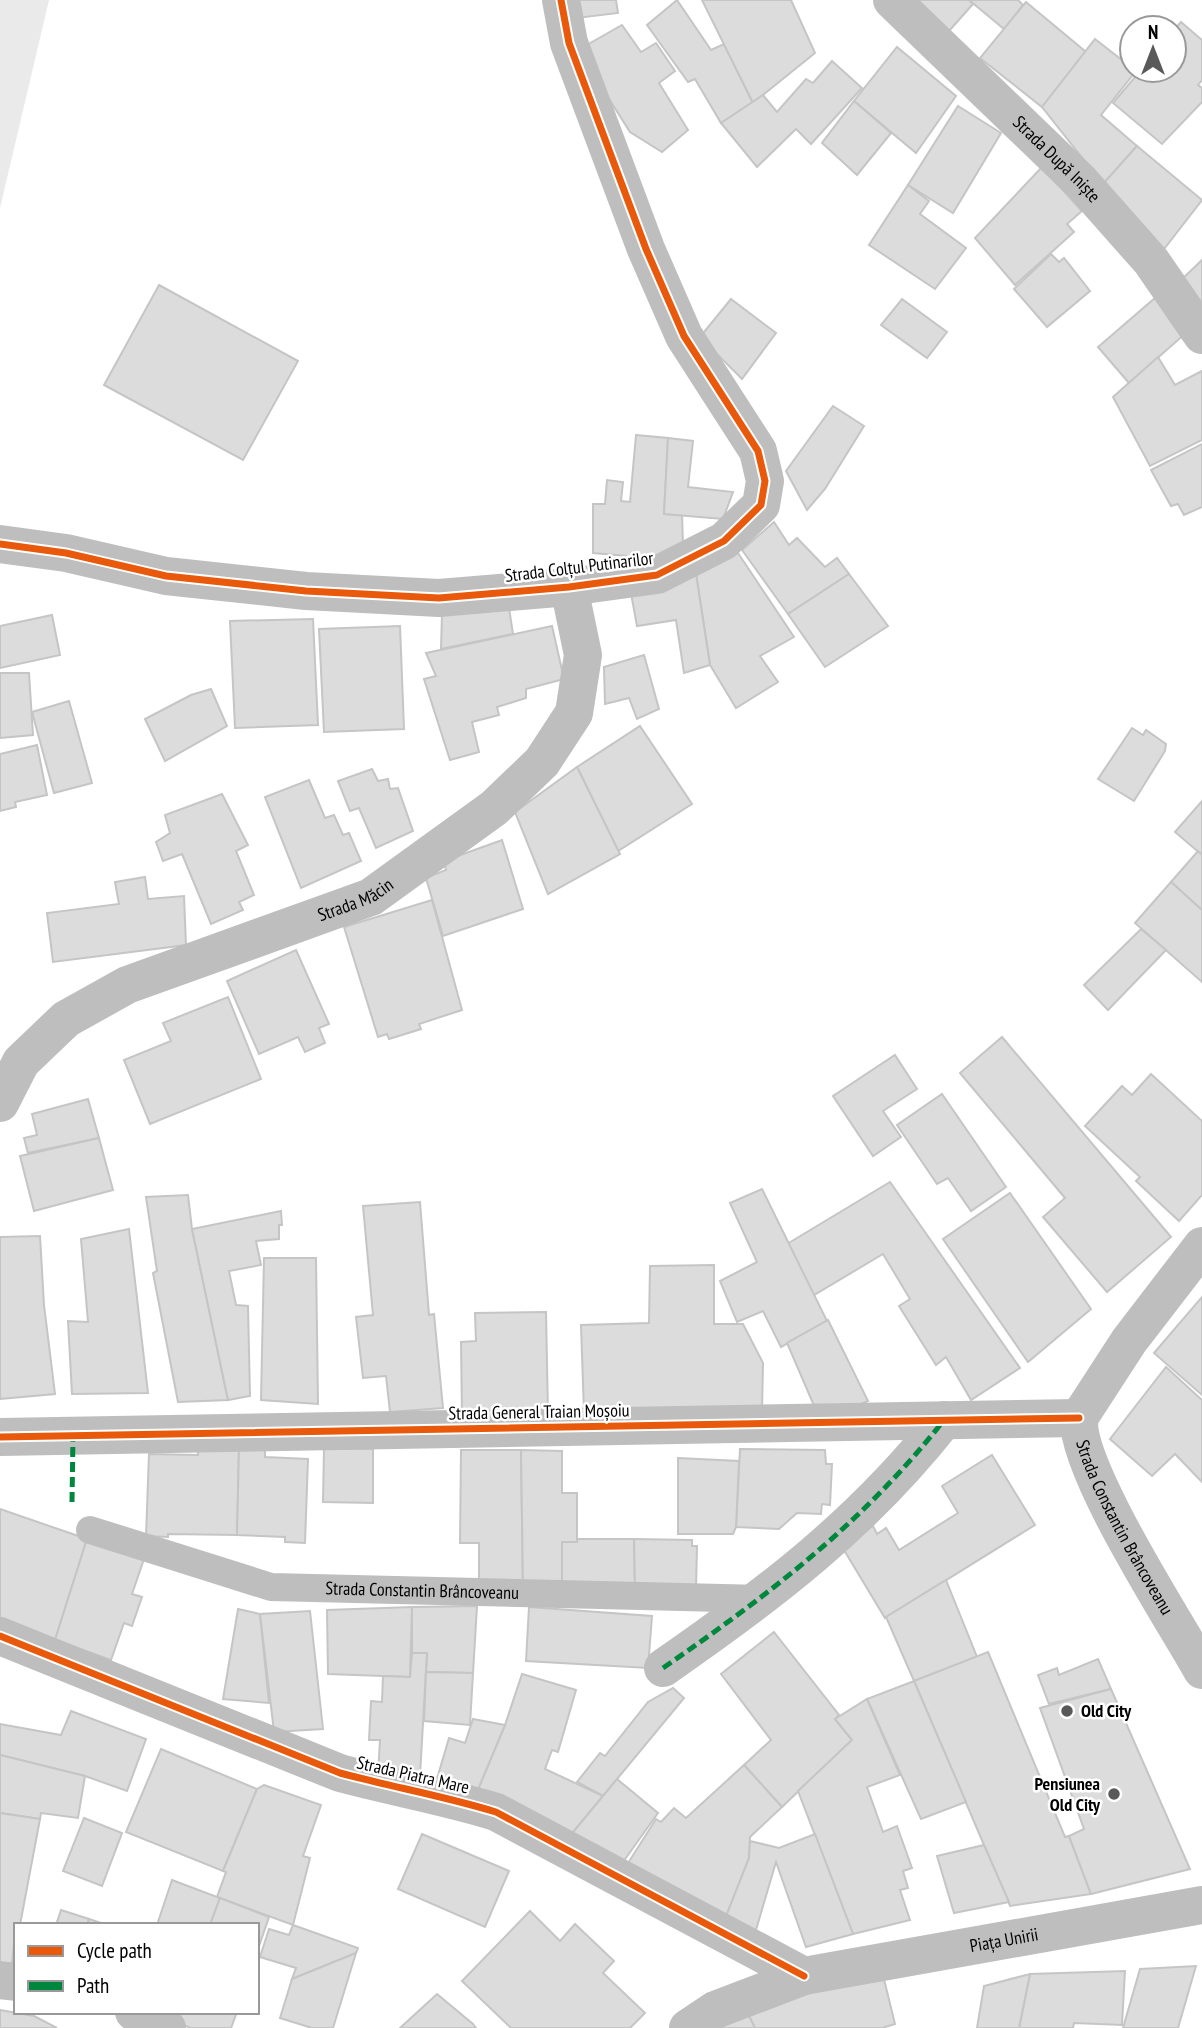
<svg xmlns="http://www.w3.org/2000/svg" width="1202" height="2028" viewBox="0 0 1202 2028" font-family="'PT Sans Narrow',sans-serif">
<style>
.green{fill:#eaeaea}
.building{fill:#dcdcdc;stroke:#c5c5c5;stroke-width:2}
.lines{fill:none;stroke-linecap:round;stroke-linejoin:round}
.service{stroke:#bebebe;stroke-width:28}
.minor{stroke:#bebebe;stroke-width:38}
.tertiary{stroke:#bebebe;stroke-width:38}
.quiet{stroke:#00873e;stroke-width:5;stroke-dasharray:10 5;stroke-linecap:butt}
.cycleway-casing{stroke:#fff;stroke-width:11}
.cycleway{stroke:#e8590c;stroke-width:7}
.poi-dot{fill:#595959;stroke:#fff;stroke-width:2.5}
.labels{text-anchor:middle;stroke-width:5;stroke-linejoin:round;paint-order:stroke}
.street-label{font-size:18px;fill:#000;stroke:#fff}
.poi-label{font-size:18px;font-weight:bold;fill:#000;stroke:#fff;text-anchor:start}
</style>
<rect width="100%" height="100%" fill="#fff"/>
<path class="green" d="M0 0H49L0 208Z"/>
<g class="building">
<path d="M567 0H616L618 13 569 19Z"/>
<path d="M677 0 711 50 724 44 753 103 721 123 695 79 688 82 647 25Z"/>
<path d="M702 0H791L815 53 753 103Z"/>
<path d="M912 0H969L973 4 949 31Z"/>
<path d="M969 0H1018L1023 5 1004 29Z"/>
<path d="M1026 2 1086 52 1042 107 980 58Z"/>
<path d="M1181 22 1202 40V80L1198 85 1202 88V102L1162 144 1113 103 1141 70H1174V30Z"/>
<path d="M622 25 641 52 656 43 675 71 659 83 688 130 662 152 630 132 578 50Z"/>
<path d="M1095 39 1136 71 1101 115 1137 146 1103 184 1042 107Z"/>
<path d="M897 47 956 96 916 153 854 101Z"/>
<path d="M832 61 862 88 811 144 796 129 757 167 721 123 763 95 777 112 806 79 813 83Z"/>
<path d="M854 101 891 133 857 175 822 143Z"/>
<path d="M958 106 1001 133 953 213 908 185Z"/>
<path d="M1137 146 1202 200 1161 253 1103 184Z"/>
<path d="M1042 167 1082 211 1067 224 1074 232 1015 285 975 238Z"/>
<path d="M908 185 929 201 920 214 966 248 935 289 869 245Z"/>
<path d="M1051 254 1059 262 1064 258 1090 291 1047 327 1014 289Z"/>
<path d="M1202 260V304L1181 280Z"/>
<path d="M159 285 298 361 243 460 104 385Z"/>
<path d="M1155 298 1186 333 1129 383 1098 347Z"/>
<path d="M731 299 776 333 742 379 700 337Z"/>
<path d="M902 299 947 332 927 358 881 325Z"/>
<path d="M1158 357 1175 385 1202 371V440L1150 466 1113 397Z"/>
<path d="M833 406 864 426 825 489 807 510 786 471Z"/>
<path d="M636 435 668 438 664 514H682L683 545 651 558 593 553V504H605L607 480 623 482 621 501 630 502Z"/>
<path d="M668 438 693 441 688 487 733 492 723 519 664 514Z"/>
<path d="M1202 444V507L1184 515 1178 504 1171 506 1151 470Z"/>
<path d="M774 522 789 545 797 538 825 567 837 558 849 574 788 614 742 550Z"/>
<path d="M738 553 794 637 760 656 778 682 736 708 710 665 696 574Z"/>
<path d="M696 574 710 665 684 673 676 620 637 626 630 588Z"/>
<path d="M849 574 888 626 825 667 788 614Z"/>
<path d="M509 608 513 634 441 649 442 614Z"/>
<path d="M52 615 60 655 0 668V626Z"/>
<path d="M313 619 318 725 235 728 230 621Z"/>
<path d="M400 626 404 729 324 732 319 629Z"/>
<path d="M552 626 564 679 526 689V698L497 707 499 715 472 722 479 752 450 760 424 679 436 676 426 653Z"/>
<path d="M644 655 659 709 637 719 629 698 605 704 604 667Z"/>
<path d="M0 673H29L33 735 0 738Z"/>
<path d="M211 689 227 726 165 761 145 719 191 695Z"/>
<path d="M69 701 92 783 54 793 32 712Z"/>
<path d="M640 726 692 804 618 851 577 767Z"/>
<path d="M1132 728 1143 735 1146 730 1166 744 1165 751 1134 801 1098 779Z"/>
<path d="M37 745 47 795 15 802 16 807 0 811V754Z"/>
<path d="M577 767 620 854 548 894 515 812Z"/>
<path d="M372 769 378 781 388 779 390 789 398 788 413 831 376 848 359 808 350 811 338 781Z"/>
<path d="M309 780 325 818 334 815 343 835 349 833 361 861 301 888 265 797Z"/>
<path d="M222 794 248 845 236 851 254 895 239 902 243 910 211 924 182 854 163 861 156 842 170 833 165 815Z"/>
<path d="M1202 801V855L1175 832Z"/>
<path d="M502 840 523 909 443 936 426 878 446 870 444 861Z"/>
<path d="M1198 851 1202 855V910L1171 882Z"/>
<path d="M145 877 148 899 184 896 186 945 53 962 47 913 119 904 115 882Z"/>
<path d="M1171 882 1202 910V982L1135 923Z"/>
<path d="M432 900 462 1010 419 1024 421 1029 389 1039 387 1034 378 1037 344 927Z"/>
<path d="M1141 929 1166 950 1108 1010 1084 985Z"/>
<path d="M296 950 329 1024 319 1028 325 1043 305 1052 298 1037 259 1054 227 981Z"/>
<path d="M228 997 261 1079 150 1124 124 1060 171 1041 163 1023Z"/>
<path d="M1002 1037 1171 1237 1107 1292 1043 1217 1065 1198 960 1073Z"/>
<path d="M895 1055 917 1089 883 1111 901 1137 873 1156 833 1096Z"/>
<path d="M1151 1074 1202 1121V1195L1179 1221 1136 1181 1140 1177 1085 1126 1122 1086 1132 1095Z"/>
<path d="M942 1094 1006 1187 971 1211 948 1178 937 1184 897 1125Z"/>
<path d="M88 1099 99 1138 28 1153 24 1138 37 1135 32 1114Z"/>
<path d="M99 1138 113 1190 34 1211 20 1156Z"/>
<path d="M890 1182 1020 1368 971 1400 946 1357 936 1365 899 1306 910 1299 883 1254 814 1295 787 1244Z"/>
<path d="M762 1189 827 1321 781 1347 763 1311 737 1322 720 1281 757 1262 730 1203Z"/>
<path d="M1010 1193 1091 1309 1028 1362 943 1239Z"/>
<path d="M188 1195 192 1229 228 1400 178 1402 153 1273 157 1271 146 1197Z"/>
<path d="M420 1202 429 1315 434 1314 443 1408 390 1412 386 1376 363 1378 356 1317 373 1315 363 1206Z"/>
<path d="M281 1211 282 1225H279V1239L256 1241 261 1265 229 1271 236 1305 248 1306 250 1396 228 1400 192 1229Z"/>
<path d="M129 1229 148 1393 72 1394 68 1321 88 1322 81 1239Z"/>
<path d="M40 1236 44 1305 55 1394 0 1399V1237Z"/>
<path d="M264 1258H316L318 1404 261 1400Z"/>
<path d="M714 1265V1324H743L763 1363 762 1411 584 1413 581 1325 649 1323 650 1266Z"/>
<path d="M1202 1297V1395L1154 1353Z"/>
<path d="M546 1312 548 1414 462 1416 461 1342 476 1341 475 1313Z"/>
<path d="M828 1320 868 1401 821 1422 787 1343Z"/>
<path d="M1166 1367 1202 1400V1482L1175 1454 1152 1476 1110 1439Z"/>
<path d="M198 1445 239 1447 237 1535 168 1534V1537L146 1536 149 1454 198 1455Z"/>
<path d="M239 1447H265V1457L308 1459 305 1543 285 1542V1537L237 1535Z"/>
<path d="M324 1448 373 1449V1503L323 1502Z"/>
<path d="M740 1449 825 1450 826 1464H832L830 1505 822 1504 821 1514 797 1513 779 1529 736 1527Z"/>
<path d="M461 1450H521L523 1588H479V1543H460Z"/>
<path d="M521 1450 562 1451V1493H577V1542H562V1588H523Z"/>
<path d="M992 1455 1035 1525 885 1618 841 1545 873 1526 877 1534 886 1528 899 1550 958 1513 942 1486Z"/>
<path d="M678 1458 739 1461 736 1527 733 1534H678Z"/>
<path d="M0 1509 87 1539 55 1640 0 1621Z"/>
<path d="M87 1539 144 1559 132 1594 142 1597 132 1626 124 1623 111 1660 55 1640Z"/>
<path d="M577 1539H634L635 1589 562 1588V1542H577Z"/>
<path d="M634 1539 692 1540V1546H697L696 1589H635Z"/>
<path d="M946 1580 977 1657 914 1681 886 1617Z"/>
<path d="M477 1606 473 1673 426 1672 427 1653H412V1607Z"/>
<path d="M412 1607 410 1677 328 1674 327 1610Z"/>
<path d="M529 1607 652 1616 648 1668 526 1661Z"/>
<path d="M238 1609 260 1614 269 1703 223 1699Z"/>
<path d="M310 1611 323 1729 274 1732 260 1614Z"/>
<path d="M774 1632 839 1715 835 1719 852 1740 782 1807 744 1765 771 1740 721 1674Z"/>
<path d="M988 1652 1065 1837 1069 1836 1091 1894 1010 1906 984 1845 914 1681Z"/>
<path d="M412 1653H427L420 1776 378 1774 380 1740H369L371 1701 382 1702 383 1676 410 1677Z"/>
<path d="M1098 1659 1111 1689 1049 1704 1038 1675 1057 1668 1059 1675Z"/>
<path d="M426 1672 473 1673 470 1725 424 1721Z"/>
<path d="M522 1674 576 1690 558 1752 552 1750 545 1769 603 1796 569 1837 474 1799 505 1725Z"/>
<path d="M914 1681 966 1802 921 1819 867 1699Z"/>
<path d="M673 1688 684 1698 603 1796 577 1782 600 1753 605 1756 648 1702Z"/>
<path d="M1111 1689 1190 1869 1091 1894 1069 1836 1084 1829 1040 1708Z"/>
<path d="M867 1699 900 1775 867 1787 883 1832 897 1826 912 1868 903 1871 908 1888 900 1890 910 1920 853 1934 798 1791 852 1740 835 1719Z"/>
<path d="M71 1711 146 1739 127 1791 85 1776 0 1755V1724L61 1735Z"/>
<path d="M473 1719 505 1725 474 1799 436 1782 449 1738 465 1743Z"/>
<path d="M161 1749 257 1789 223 1871 126 1832Z"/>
<path d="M0 1755 85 1776 78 1818 41 1813 40 1819 0 1813Z"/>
<path d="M744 1765 782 1807 750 1837 749 1858 723 1924 623 1871 656 1819 661 1822 674 1808 686 1818Z"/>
<path d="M617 1779 658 1813 618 1869 569 1837Z"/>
<path d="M264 1785 321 1805 303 1856 310 1858 293 1925 217 1897 226 1872 223 1871 257 1789Z"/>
<path d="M0 1813 40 1819 20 1925H16L11 1972 0 1971Z"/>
<path d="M84 1818 122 1833 102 1886 63 1871Z"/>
<path d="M422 1834 509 1871 485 1927 398 1889Z"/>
<path d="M815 1834 853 1934 806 1947 776 1862 753 1940 723 1924 749 1858 750 1841 779 1848Z"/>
<path d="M984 1845 1009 1902 954 1913 937 1856Z"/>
<path d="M172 1880 220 1898 210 1925H157Z"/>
<path d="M220 1898 269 1917 257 1952V1925H210Z"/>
<path d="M61 1910 89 1919 87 1925H56Z"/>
<path d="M530 1911 560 1941 575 1924 614 1961 603 1973 645 2013 630 2028H511L462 1981Z"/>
<path d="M89 1919 107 1925H87Z"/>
<path d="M293 1925 358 1948 356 1953 292 1979 296 1968 260 1957 269 1929 289 1935Z"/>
<path d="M356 1953 333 2028H312L280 2018 292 1979Z"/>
<path d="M1196 1966 1178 2028H1123L1140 1969Z"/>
<path d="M881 1967 895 2024 882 2028H755L745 2008Z"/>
<path d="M1125 1971 1122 2025 1074 2023 1073 2028H1019L1030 1974Z"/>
<path d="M1030 1974 1019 2028H977L984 1986Z"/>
<path d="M437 1994 473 2024 476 2028H400Z"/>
<path d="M745 2008 755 2028H707Z"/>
<path d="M0 2010 34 2016 57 2028H0Z"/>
<path d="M179 2012H237L231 2028H191L175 2022Z"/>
</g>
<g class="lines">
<path class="service" id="s1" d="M90 1530 271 1587 763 1599"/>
<g class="minor">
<path id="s2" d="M892 0 1081 182 1151 261 1202 335"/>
<path d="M0 544 66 553 166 576 306 591 439 598 569 587 657 575 724 541 761 505 765 481 758 451 684 336 646 249 569 43 561 0"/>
<path id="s3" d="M0 1103 21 1062 66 1019 127 985 371 897 494 808 542 762 574 713 583 655 569 587"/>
<path d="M0 1437 1079 1418"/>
<path d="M0 1636 340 1773C392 1787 444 1796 496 1812L804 1976"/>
<path d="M663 1668C770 1594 863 1523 944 1420"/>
<path d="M0 1980 16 1982"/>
<path d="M134 2012 167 2028"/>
<path id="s4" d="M688 2028 715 2010 804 1976 1202 1905"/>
</g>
<path class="tertiary" id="s5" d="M1202 1246 1129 1341 1079 1418C1075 1468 1174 1620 1202 1670"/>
<g class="quiet">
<path d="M72 1502 73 1436"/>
<path d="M663 1668C770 1594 863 1523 944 1420"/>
</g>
<defs>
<g id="cycleway">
<path d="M0 544 66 553 166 576 306 591 439 598 569 587 657 575 724 541 761 505 765 481 758 451 684 336 646 249 569 43 561 0"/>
<path d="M0 1437 1079 1418"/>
<path d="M0 1636 340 1773C392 1787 444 1796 496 1812L804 1976"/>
</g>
</defs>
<use href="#cycleway" class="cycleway-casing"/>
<use href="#cycleway" class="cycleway"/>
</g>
<g class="poi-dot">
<circle cx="1067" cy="1711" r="7"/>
<circle cx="1114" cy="1794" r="7"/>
</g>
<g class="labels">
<g class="street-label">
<text dy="6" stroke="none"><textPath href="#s2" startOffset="229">Strada După Iniște</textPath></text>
<text transform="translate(579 567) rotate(-7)" y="6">Strada Colțul Putinarilor</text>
<text dy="6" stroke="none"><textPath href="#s3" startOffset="422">Strada Măcin</textPath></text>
<text transform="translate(539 1412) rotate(-1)" y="6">Strada General Traian Moșoiu</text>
<text dy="6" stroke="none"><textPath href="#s5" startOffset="331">Strada Constantin Brâncoveanu</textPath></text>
<text dy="6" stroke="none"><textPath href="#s1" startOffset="341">Strada Constantin Brâncoveanu</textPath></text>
<text transform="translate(413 1775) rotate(13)" y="6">Strada Piatra Mare</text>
<text dy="6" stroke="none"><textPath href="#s4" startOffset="331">Piața Unirii</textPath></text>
</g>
<g class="poi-label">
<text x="1081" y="1717">Old City</text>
<text x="1100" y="1790" text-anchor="end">Pensiunea<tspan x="1100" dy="21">Old City</tspan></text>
</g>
</g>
<rect x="14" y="1923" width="245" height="91" fill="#ffffff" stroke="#999999" stroke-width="2"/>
<rect x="28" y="1946" width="35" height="10" fill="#e8590c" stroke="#999999" stroke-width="2"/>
<text x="77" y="1958" font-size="21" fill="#000000">Cycle path</text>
<rect x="28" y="1981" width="35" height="10" fill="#00873e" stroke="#999999" stroke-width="2"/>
<text x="77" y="1993" font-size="21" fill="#000000">Path</text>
<g transform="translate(1153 49)"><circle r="33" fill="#ffffff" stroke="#999999" stroke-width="2"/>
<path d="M0-5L12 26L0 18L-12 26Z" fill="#595959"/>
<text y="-10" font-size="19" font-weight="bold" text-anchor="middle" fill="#000000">N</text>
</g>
</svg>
